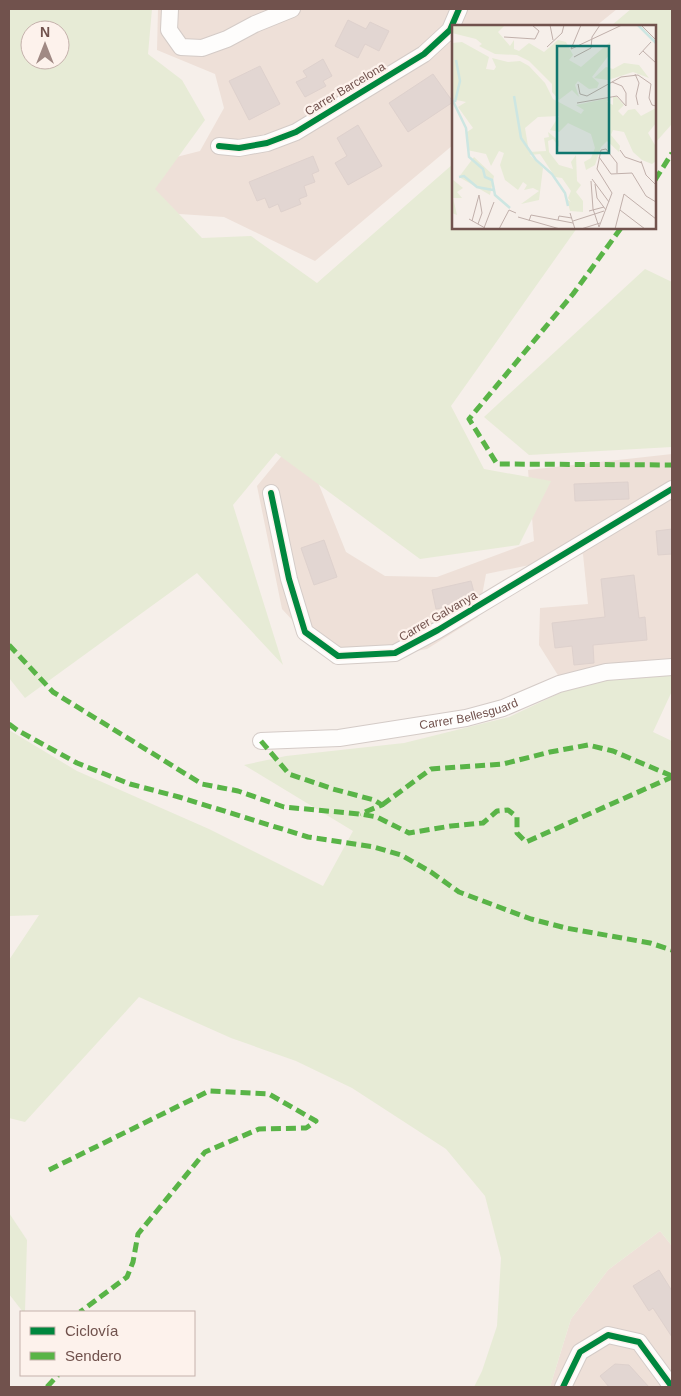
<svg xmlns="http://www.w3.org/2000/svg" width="681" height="1396" viewBox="0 0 681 1396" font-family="Arial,sans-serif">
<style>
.residential{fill:#eee0d8}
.green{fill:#e7ebd6;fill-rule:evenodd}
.building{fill:#e2d6d2;stroke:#ded1cd}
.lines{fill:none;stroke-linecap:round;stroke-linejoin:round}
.street-casing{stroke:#d4cbc7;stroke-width:18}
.street{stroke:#fefdfc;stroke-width:16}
.quiet{stroke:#59b447;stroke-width:5;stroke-dasharray:10 5;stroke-linecap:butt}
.cycleway-casing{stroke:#fdf2ec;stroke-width:9}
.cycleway{stroke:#00873e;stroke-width:6}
.labels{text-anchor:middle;stroke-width:4.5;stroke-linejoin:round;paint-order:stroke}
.street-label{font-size:12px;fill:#71524d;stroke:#fdf2ec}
.inset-river{fill:none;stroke:#cde6e2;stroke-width:2.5}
.inset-road{fill:none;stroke:#c1b0ab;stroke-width:1}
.view{fill:#0f766e;fill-opacity:0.15;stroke:#0f766e;stroke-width:2.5}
.inset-edge{fill:none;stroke:#71524d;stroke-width:2.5}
</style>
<rect width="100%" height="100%" fill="#f6efea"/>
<g class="residential">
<path d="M158 9H617L596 26H453V145L315 261 224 217 150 212 149 164 200 151 224 108 215 74 157 50Z"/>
<path d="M299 435 346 552 385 576 437 577 534 541 528 470 672 454V676L566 688 539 645 540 608 588 604 583 554 486 574 478 617 427 649 346 664H333L282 609 257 486Z"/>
<path d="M660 1231 672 1246V1387H550L571 1319 608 1270Z"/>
</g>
<g class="green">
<path d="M9 9H152L148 54 182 80 205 120 155 189 202 238 251 236 317 283 453 164V228H577L451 406 484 469 551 481 519 545 420 559 276 453 233 505 283 665 197 573 25 698 9 678ZM30 30H60V60H30Z"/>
<path d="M631 9H672L671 125 655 143V26H611Z"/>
<path d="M645 269 672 282V447L529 455 484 417Z"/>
<path d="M672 675V691L653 732 672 741V1246L660 1231 608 1270 571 1319 550 1387H474L482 1371 497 1326 501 1258 485 1196 446 1149 352 1088 296 1061 231 1038 139 997 25 1122 9 1118V960L39 915 9 916V730L77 771 209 829 323 886 353 831 244 765 286 756 404 743 509 717 562 692 606 680Z"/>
<path d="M9 1213 27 1240 25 1312H23L9 1294Z"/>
</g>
<g class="building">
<path d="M348 20 366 29 370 22 389 31 379 51 365 44 358 58 335 46Z"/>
<path d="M323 59 332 76 323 81 326 86 305 97 296 82 307 77 303 71Z"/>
<path d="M260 66 280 104 249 120 229 81Z"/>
<path d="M433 74 453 102 408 132 389 103Z"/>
<path d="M358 125 382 166 348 185 335 163 347 156 337 138Z"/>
<path d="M313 156 319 171 312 174 315 182 304 186 307 196 299 199 301 204 281 212 278 204 269 208 265 198 257 201 249 182Z"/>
<path d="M628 482 629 499 575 501 574 484Z"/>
<path d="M672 529V554L658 555 656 531Z"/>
<path d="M324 540 337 577 314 585 301 548Z"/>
<path d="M634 575 639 618 645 617 647 640 593 645 594 663 574 665 572 646 555 648 552 623 605 617 601 579Z"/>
<path d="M471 581 475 596 462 604 436 609 432 590Z"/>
<path d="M659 1270 672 1291V1337L653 1308 649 1311 633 1286Z"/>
<path d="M615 1364 629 1365 649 1387H609L600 1376Z"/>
</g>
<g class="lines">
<defs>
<g id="street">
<path d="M170 9 169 30 181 47 202 48 227 39 255 24 292 9"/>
<path d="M219 146 239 148 267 143 296 132 424 54 450 30 459 9"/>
<path d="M271 493 289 579 305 632 338 656 395 653 438 630 672 489"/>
<path id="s1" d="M261 741 339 738 466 718 503 708 559 684 606 672 672 667"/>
<path d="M563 1387 580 1352 608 1335 639 1342 672 1387"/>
</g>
</defs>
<use href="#street" class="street-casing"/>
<use href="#street" class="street"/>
<g class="quiet">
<path d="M655 180 672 153"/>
<path d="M621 228 573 294 469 419 497 464 672 465"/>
<path d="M9 645 53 692 202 784 238 791 284 807 360 814 377 817 409 833 451 826 483 823 497 811 508 810 517 817V833L526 842 672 777"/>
<path d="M9 724 17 730 77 763 130 784 179 797 308 837 374 847 401 855 431 872 459 892 531 919 566 928 650 943 672 950"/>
<path d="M261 741 289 774 333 789 374 800 382 805 360 814"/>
<path d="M382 805 431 769 503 764 550 752 588 745 613 751 672 776"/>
<path d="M49 1170 209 1091 269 1094 316 1121 306 1128 259 1129 205 1152 138 1234 133 1262 127 1277 80 1312"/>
<path d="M47 1387 58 1375"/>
</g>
<defs>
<g id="cycleway">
<path d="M219 146 239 148 267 143 296 132 424 54 450 30 459 9"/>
<path d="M271 493 289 579 305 632 338 656 395 653 438 630 672 489"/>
<path d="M563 1387 580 1352 608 1335 639 1342 672 1387"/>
</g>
</defs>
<use href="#cycleway" class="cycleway-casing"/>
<use href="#cycleway" class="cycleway"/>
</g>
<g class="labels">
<g class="street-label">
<text transform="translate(345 89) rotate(-31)" y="4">Carrer Barcelona</text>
<text transform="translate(438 616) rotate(-30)" y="4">Carrer Galvanya</text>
<text dy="4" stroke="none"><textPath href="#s1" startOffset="210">Carrer Bellesguard</textPath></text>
</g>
</g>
<g transform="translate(452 25)">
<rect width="204" height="204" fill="#f6efea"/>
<path d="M0 0H53L46 7 58 21 62 15V24L67 26 77 18 92 27 106 15 114 17 121 30 117 35 129 42 158 17 157 30 140 52 147 58 145 63 137 64 126 56 123 60 127 72 120 65 107 75 100 67V59L77 36 65 30 43 29 27 21 30 19 24 14 0 8ZM10 17 37 32 34 44 42 45 44 42 40 33 56 37 68 36 77 41 93 58 101 74 129 89 132 85 124 80 157 73 155 77 161 80V72H165L172 80 166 86 171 91 176 85 183 84 189 91 204 83V98L196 108 204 122V136L200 139 190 135 181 127 172 107 161 105 159 110 168 121 167 127 155 116 149 122 143 140 134 145 132 137 139 133 143 123 139 109 116 98 107 107 98 105 107 91 86 92 73 103 77 127 94 126 92 113 97 112 96 107 107 116V122L101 114 96 116 97 127 107 140 121 144 119 137 124 130 125 156 129 160 124 167 131 176V187L118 186 115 174 119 177 116 173 119 166 110 153 103 152 88 129 78 130 91 143 87 175 69 179 87 166 81 163 72 165 75 160 71 157 66 165 53 155 48 140 52 128 47 126 39 141 34 129 15 125V107L21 103 6 82 14 77 0 74V18ZM172 38 187 40 197 53 181 47 156 55 142 53 154 42 161 44ZM22 132 42 151 38 170 7 152ZM0 154 11 163 5 167 10 173H1L5 190 0 188Z" fill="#e7ebd6"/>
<path class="inset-river" d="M186 0 204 18M62 71 69 113 84 135 100 149 113 168 116 181M0 74 14 103 17 132 31 144 33 152 40 155 43 170 58 183M3 77 8 56 4 35M7 152 12 151 25 162 41 165"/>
<path class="inset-road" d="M98 0 101 15M129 0 119 24 170 0M189 0 204 15M52 12 83 14 87 6 80 0M95 22 110 8 112 0M191 26 204 38M187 30 199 17M122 32 139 23 140 12 148 0M183 49 187 58 184 71 186 80M126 59 128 69 135 71 169 52 186 50 199 59 197 73 200 80 204 81M125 78 165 71 174 81V68L170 61 160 57M168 125 173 132 190 138M147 132 159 149 180 148 194 171 204 177M189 136 194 150 204 160M140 154 157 177M139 156 141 184 147 202M143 159 145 173 154 185M172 169 204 194M168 185 193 204M137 186 152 182M118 188 123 204M66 192 108 204M17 194 33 203M106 195 107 191 120 193M20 196 27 170 30 188 26 199M77 196 79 190 121 198M121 196 152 186M147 202 160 168 145 144 149 125 154 124 165 138V148M32 203 42 177M47 204 57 185 64 188M129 204 148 198M163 204 172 169"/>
<path class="view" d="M105 21H157V128H105Z"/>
<rect width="204" height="204" class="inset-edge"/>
</g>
<rect width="681" height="1396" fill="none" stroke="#71524d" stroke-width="20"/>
<rect x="20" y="1311" width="175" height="65" fill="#fdf2ec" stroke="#c5b2ac"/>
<rect x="30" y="1327" width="25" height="8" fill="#00873e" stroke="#c5b2ac"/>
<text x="65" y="1336" font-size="15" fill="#71524d">Ciclovía</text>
<rect x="30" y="1352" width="25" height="8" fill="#59b447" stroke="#c5b2ac"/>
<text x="65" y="1361" font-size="15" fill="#71524d">Sendero</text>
<g transform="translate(45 45)"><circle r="24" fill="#fdf2ec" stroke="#c5b2ac"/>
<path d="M0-4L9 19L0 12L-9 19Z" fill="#a08984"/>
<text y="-8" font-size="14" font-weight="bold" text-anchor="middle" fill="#71524d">N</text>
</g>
</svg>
